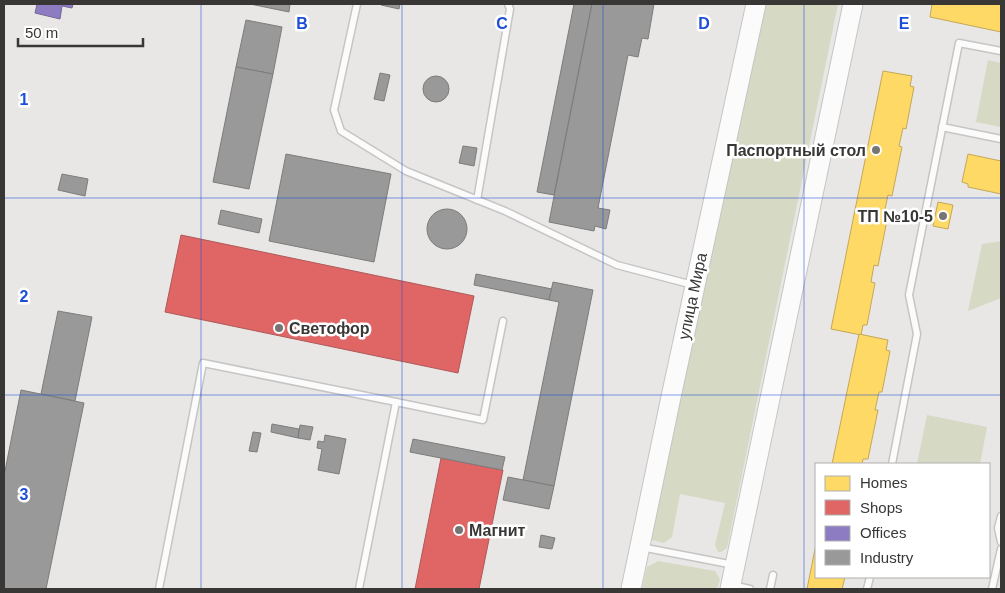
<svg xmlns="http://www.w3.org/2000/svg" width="1005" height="593" viewBox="0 0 1005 593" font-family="Helvetica,sans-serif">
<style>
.green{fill:#d6d9c4}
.homes{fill:#ffd966;stroke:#c3a858}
.shops{fill:#e06666;stroke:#ae5858}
.offices{fill:#8e7cc3;stroke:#746799}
.industry{fill:#999;stroke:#7c7c7b}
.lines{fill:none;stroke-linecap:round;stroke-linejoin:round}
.lane-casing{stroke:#c6c5c3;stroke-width:9}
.secondary-casing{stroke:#c6c5c3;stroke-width:21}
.lane{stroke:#fcfbfb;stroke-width:6}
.secondary{stroke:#fcfbfb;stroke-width:19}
.grid{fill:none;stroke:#1d4ed8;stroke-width:1;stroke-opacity:0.55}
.poi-dot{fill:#767573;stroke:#fff;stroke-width:2}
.labels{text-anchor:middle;stroke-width:5;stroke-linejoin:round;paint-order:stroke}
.poi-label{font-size:16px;font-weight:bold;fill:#383736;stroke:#fff;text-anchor:end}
.street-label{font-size:16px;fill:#383736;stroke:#fff}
.grid-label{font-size:16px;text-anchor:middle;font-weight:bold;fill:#1d4ed8;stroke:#fff;stroke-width:5;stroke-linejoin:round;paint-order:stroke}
</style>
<rect width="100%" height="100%" fill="#e9e7e5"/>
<g class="green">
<path d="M765 4H838L727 548 721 552H718L715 545 725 503 680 494 672 537 664 543 652 540 648 533Z"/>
<path d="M988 60 1001 63V127L976 122Z"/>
<path d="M1001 241V298L968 311 982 244Z"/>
<path d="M927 415 987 427 980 464H917Z"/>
<path d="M658 561 715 571 720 579 717 589H642L647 567Z"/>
</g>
<g class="homes">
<path d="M932 4H1001V32L930 17Z"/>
<path d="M883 71 912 76 910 86 914 87 906 129 903 128 899 146 902 147 892 196 888 195 884 214 888 215 878 266 874 265 871 282 875 283 867 325H863L861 335 831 329Z"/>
<path d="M968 154 1001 161V194L968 187V184L962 182Z"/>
<path d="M938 202 953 205 948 229 933 226Z"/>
<path d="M859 334 888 340 886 350 890 351 882 392H879L875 410H878L868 459H863L862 464H832Z"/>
<path d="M816 544V577H845L842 589H807Z"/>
</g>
<g class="shops">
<path d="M181 235 474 296 458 373 165 312Z"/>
<path d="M441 458 503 470 479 589H415Z"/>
</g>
<path class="offices" d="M37 4H73L72 8 62 6 60 19 35 13Z"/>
<g class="industry">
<path d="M250 4H290L289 12Z"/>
<path d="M381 4H400L399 9 381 5Z"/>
<path d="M574 4H592L554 195 537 192Z"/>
<path d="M592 4H654L648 39 642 38 638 57 628 55 598 208 610 210 606 229 595 226 594 231 549 222Z"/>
<path d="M246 20 282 27 273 74 236 67Z"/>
<path d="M236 67 273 74 249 189 213 182Z"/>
<path d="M380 73 390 75 384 101 374 99Z"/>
<circle cx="436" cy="89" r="13"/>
<path d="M463 146 477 148 474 166 459 163Z"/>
<path d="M286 154 391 174 374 262 269 241Z"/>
<path d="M62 174 88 179 85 196 58 190Z"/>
<circle cx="447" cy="229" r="20"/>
<path d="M221 210 262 219 259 233 218 224Z"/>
<path d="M476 274 552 289 549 300 474 285Z"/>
<path d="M553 282 593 290 554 486 523 480 559 302 549 300Z"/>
<path d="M58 311 92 317 75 401 41 394Z"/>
<path d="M21 390 84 403 46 589H4V476Z"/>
<path d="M272 424 299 429 298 438 271 432Z"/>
<path d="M300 425 313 427 310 440 298 438Z"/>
<path d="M253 432 261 433 257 452 249 451Z"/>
<path d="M325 435 346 439 339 474 318 470 322 449 317 448 318 441 324 442Z"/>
<path d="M413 439 505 457 502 470 410 452Z"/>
<path d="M508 477 554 486 549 509 503 500Z"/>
<path d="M541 535 555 538 552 549 539 547Z"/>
</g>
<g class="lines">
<defs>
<g id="lane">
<path d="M357 4 334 110 341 131 406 171 505 211 617 265 693 285"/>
<path d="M942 127 1001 139"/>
<path d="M477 200 510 9 508 4"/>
<path d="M892 464 917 334 909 295 959 43 1001 51"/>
<path d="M1001 516 998 528 1001 542"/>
<path d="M641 547 734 565"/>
<path d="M732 585 750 589"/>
<path d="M159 589 203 363 396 402"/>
<path d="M359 589 396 402 483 420 503 321"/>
<path d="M770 589 773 575"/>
<path d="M867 589 870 577"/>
<path d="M992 589 1001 549"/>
</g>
<g id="secondary">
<path d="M631 589 671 397 756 4"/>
<path d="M730 589 853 4"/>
</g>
</defs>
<use href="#lane" class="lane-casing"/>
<use href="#secondary" class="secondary-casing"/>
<use href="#lane" class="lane"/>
<use href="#secondary" class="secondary"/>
</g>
<path class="grid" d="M201 4V589M402 4V589M603 4V589M804 4V589M4 198H1001M4 395H1001"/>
<g class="poi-dot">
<circle cx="876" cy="150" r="5"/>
<circle cx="943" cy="216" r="5"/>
<circle cx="279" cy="328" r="5"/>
<circle cx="459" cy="530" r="5"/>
</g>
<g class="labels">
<g class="poi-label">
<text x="866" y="156">Паспортный стол</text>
<text x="933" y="222">ТП №10-5</text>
<text x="289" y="334" text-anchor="start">Светофор</text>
<text x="469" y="536" text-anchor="start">Магнит</text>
</g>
<g class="street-label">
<text transform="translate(692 296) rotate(-78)" y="6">улица Мира</text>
</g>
</g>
<g class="grid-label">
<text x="302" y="29">B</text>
<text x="502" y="29">C</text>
<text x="704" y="29">D</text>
<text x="904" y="29">E</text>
<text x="24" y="105">1</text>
<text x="24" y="302">2</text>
<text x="24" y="500">3</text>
</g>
<rect width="1005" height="593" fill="none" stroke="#383736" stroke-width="10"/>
<rect x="815" y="463" width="175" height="115" fill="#ffffff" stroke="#afafaf"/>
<rect x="825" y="476" width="25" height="15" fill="#ffd966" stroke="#afafaf"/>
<text x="860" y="488" font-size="15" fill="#383736">Homes</text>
<rect x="825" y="500" width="25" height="15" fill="#e06666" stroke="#afafaf"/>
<text x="860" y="513" font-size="15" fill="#383736">Shops</text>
<rect x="825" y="526" width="25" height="15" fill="#8e7cc3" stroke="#afafaf"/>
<text x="860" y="538" font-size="15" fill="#383736">Offices</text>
<rect x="825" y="550" width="25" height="15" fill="#999999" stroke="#afafaf"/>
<text x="860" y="563" font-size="15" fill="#383736">Industry</text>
<path d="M18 38v8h125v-8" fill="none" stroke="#383736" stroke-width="2.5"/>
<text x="25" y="38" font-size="15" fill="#383736" stroke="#ffffff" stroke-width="4" paint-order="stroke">50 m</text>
</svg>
